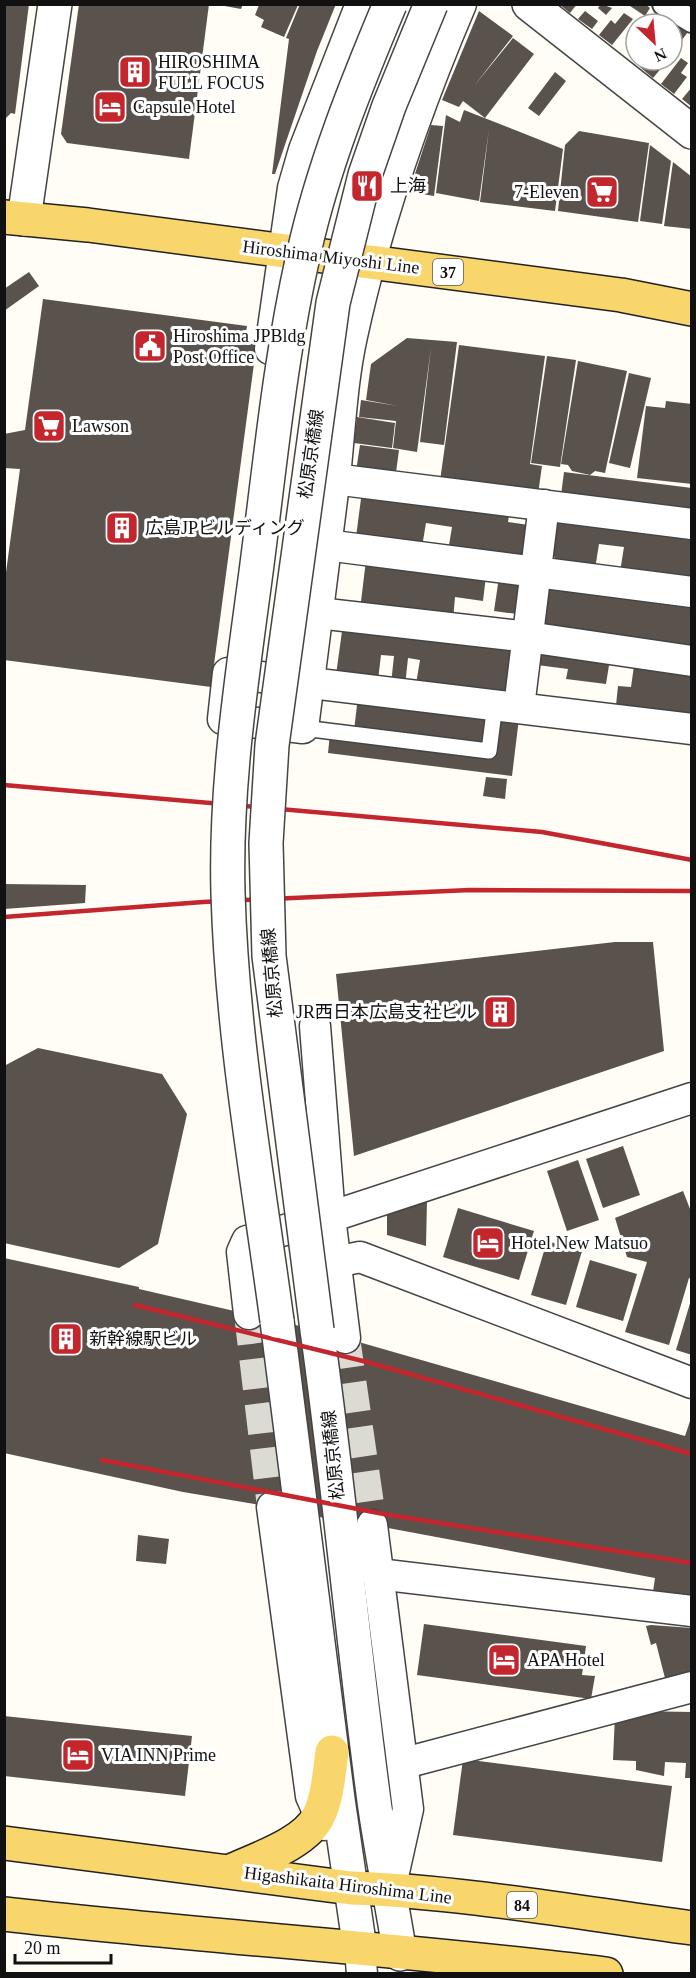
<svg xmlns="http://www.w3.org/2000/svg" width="696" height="1978" viewBox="0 0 696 1978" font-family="'Times New Roman','Noto Sans JP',serif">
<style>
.building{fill:#5a524d}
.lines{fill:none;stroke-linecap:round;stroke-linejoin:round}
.minor-tunnel{stroke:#dbdad3;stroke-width:30;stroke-dasharray:30 15;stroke-linecap:butt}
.service-casing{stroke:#444;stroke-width:18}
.pedestrian-casing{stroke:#444;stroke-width:26}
.minor-casing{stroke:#444;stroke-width:33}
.tertiary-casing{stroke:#444;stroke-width:36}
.primary-casing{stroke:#222;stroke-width:36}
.service{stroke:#fff;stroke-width:15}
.pedestrian{stroke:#fff;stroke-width:22}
.minor{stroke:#fff;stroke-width:30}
.tertiary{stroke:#fff;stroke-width:33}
.primary{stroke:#f9d66b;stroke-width:33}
.rail{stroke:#c4262e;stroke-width:4.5}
.tertiary-bridge-casing{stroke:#444;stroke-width:36;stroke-linecap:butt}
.tertiary-bridge{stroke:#fff;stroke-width:33}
.labels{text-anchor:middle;stroke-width:6;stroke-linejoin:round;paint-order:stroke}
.shield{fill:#fff;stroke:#585858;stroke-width:1.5}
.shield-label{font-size:16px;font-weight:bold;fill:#111}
.poi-label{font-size:18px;fill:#111;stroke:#fff;text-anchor:start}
.street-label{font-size:18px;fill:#111;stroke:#fff}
</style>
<rect width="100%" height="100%" fill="#fffdf5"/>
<g class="building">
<path d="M4 4H29L15 114 11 113 4 120Z"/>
<path d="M79 4H209L189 159 67 143 61 134Z"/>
<path d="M214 4H243L241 9Z"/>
<path d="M300 4H336L317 51 275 174H272L289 39 286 38Z"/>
<path d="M559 4H577L570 13Z"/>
<path d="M601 4 612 8 606 15 598 8Z"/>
<path d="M627 4H645L650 8 645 16Z"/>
<path d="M259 5H298L284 37 261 27 264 20 255 15Z"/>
<path d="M479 11 513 36 474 86 513 38 534 54 485 118 463 101 459 107 442 100Z"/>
<path d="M585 11 598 21 592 29 578 19Z"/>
<path d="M624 13 633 19 612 45 599 35 611 20 615 24Z"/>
<path d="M681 25 688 32 678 45 672 41V36Z"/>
<path d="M681 58 688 63 681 73 687 77 674 94 661 84Z"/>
<path d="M646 60H668L653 78 640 67Z"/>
<path d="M555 72 566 81 539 116 528 108Z"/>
<path d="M692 87V107L682 99Z"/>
<path d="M464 110 563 149 555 211 480 202 489 129 479 201 436 193 446 115 460 122Z"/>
<path d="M431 125 443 126 434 196 409 192Z"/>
<path d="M579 131 649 143 638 222 558 211 565 145Z"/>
<path d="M650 145 671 161 662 224 640 221Z"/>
<path d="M673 162 692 177V229L664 226Z"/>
<path d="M29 272 39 286 4 311V289Z"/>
<path d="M43 299 247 326 245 339 257 341 211 687 4 660V587L20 469 4 468V434L25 430Z"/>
<path d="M407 338 457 342 444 445 420 442 431 348 417 452 393 448 396 421 359 417 361 400 398 406 366 400 371 364Z"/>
<path d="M459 345 545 356 530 464 542 466 538 494 440 481Z"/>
<path d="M547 356 576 360 560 467 531 463Z"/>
<path d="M578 361 627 371 605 473 595 471 590 475 572 471 568 465 561 464Z"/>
<path d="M629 373 651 378 630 468 609 463Z"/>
<path d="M666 401 692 404V484L637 478 646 406 665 408Z"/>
<path d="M357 417 395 423 392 448 354 443Z"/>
<path d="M360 445 399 450 395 480 356 471Z"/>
<path d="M564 472 692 488V521L560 503Z"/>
<path d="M362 491 511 503 508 522 536 526 522 559 448 551 452 527 426 523 422 547 356 537Z"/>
<path d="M558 513 692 530V582L620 572 624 547 599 544 595 569 560 564 552 554Z"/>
<path d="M366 560 486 576 483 601 455 597 453 620 360 610Z"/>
<path d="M499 577 520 580 524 615 494 611Z"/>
<path d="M548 580 692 599V656L540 634Z"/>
<path d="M343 624 519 644 514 687 503 695 416 684 420 660 408 658 405 686 391 684 394 656 381 655 378 680 336 675Z"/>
<path d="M539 650 610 659 606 684 566 679 568 669 537 665Z"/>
<path d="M635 659 692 666V721L615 715 618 686 631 687Z"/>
<path d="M358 696 491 711 488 738 475 747 354 731Z"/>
<path d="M497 715 519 718 512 776 328 753 330 734 492 758Z"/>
<path d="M486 777 507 779 505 799 483 796Z"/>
<path d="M4 884 86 885 85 903 4 909Z"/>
<path d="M615 942H653L664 1051 354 1156 336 974Z"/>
<path d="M38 1048 162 1074 187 1114 158 1244 119 1268 4 1243V1066Z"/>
<path d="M623 1146 640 1195 603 1208 586 1159Z"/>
<path d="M578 1160 599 1220 567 1231 547 1171Z"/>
<path d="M683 1191 692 1214V1279L689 1278 669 1345 625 1332 647 1262 627 1257 615 1218Z"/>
<path d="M427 1200 426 1246 387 1235V1213Z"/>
<path d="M458 1208 534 1231 519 1280 443 1257Z"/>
<path d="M547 1241 582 1251 566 1305 531 1295Z"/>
<path d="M4 1258 139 1287V1289L317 1330 685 1436 692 1415V1602L652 1599 655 1578 372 1525 339 1522 301 1512 183 1492 4 1453Z"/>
<path d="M590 1260 637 1274 623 1321 576 1307Z"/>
<path d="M691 1300H692V1355L676 1350Z"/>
<path d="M138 1535 169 1539 166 1564 136 1561Z"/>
<path d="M424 1624 586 1646 582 1675 595 1676 591 1699 417 1675Z"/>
<path d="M651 1625 692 1628V1675L666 1682 656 1643 651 1645 646 1626Z"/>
<path d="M635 1711 692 1712V1778H685L686 1763 665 1762 664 1776 636 1770V1761L613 1760 615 1715Z"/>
<path d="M4 1716 192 1736 185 1796 4 1776Z"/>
<path d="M463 1759 672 1786 662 1862 453 1835Z"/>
</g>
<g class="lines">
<g class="minor-tunnel">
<path d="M249 1314 272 1507"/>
<path d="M345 1338 372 1525"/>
</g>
<defs>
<path id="service" d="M303 728 489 751 495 704"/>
<path id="pedestrian" d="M664 4 692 21"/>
<g id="minor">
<path d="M461 4C415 112 377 221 352 336 342 381 340 430 335 476 324 560 313 644 303 728L223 719 228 673 692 729"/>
<path d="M270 349 293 188 304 150 361 4"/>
<path d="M334 479 692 524"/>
<path d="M326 545 692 592"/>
<path d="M318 613 528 637 692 661"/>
<path d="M519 707 544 505"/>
<path d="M315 1026 330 1217 345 1338"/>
<path d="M336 1262 360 1257 692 1383"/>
<path d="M249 1314 242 1252 247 1241 330 1217 692 1098"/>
<path d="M272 1507 311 1796 324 1825"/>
<path d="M372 1525 408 1809 390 1890"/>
<path d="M378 1574 692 1611"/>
<path d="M403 1760H416L692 1687"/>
<path d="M360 1949 362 1974"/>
</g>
<g id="tertiary">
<path d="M529 4 692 132"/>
<path d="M24 219 55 4"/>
<path d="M277 1321 338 1799 360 1949"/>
<path d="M317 1330C339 1486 353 1644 374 1801 381 1852 392 1903 400 1954"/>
</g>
<g id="primary">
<path d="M4 217 88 225 621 295 692 309"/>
<path d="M4 1843 351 1888C465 1892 579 1913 692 1928"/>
<path d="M231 1871C257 1859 307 1843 319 1815 328 1796 329 1772 332 1752"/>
<path d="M4 1914C205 1937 406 1949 606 1974"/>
</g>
</defs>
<use href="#service" class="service-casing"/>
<use href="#pedestrian" class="pedestrian-casing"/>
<use href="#minor" class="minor-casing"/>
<use href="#tertiary" class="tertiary-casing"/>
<use href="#primary" class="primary-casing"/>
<use href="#service" class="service"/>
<use href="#pedestrian" class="pedestrian"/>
<use href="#minor" class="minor"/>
<use href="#tertiary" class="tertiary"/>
<use href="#primary" class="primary"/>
<g class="rail">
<path d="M4 785 542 832 692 860"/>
<path d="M4 917 203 902 470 890 692 891"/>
<path d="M135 1305 367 1362 692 1454"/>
<path d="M102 1460 389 1515 692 1563"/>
</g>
<defs>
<g id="tertiary-bridge">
<path d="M277 1321C258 1179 232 1036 228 893 225 785 242 678 256 572 270 465 280 357 304 252 323 167 356 85 390 4"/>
<path d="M317 1330 269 956 266 843 272 745 333 303 365 175 389 106 431 4"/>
</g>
</defs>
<use href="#tertiary-bridge" class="tertiary-bridge-casing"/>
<use href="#tertiary-bridge" class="tertiary-bridge"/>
</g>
<defs>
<symbol id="building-square" viewBox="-11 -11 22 22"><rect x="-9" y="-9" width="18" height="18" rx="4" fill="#c4262e" stroke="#fff"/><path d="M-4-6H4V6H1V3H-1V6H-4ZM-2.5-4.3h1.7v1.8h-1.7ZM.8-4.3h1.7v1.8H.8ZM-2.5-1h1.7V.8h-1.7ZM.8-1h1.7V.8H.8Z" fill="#fff"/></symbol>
<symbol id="hotel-square" viewBox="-11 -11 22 22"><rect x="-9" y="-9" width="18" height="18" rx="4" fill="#c4262e" stroke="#fff"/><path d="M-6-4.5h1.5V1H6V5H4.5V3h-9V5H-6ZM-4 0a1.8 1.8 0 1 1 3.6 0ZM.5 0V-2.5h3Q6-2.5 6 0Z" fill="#fff"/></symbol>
<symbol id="restaurant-square" viewBox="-11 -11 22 22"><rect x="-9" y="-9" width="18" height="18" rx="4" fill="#c4262e" stroke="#fff"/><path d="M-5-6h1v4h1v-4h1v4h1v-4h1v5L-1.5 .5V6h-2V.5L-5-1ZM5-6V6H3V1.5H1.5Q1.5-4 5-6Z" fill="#fff"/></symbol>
<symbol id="supermarket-square" viewBox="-11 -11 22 22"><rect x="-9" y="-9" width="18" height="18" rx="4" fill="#c4262e" stroke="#fff"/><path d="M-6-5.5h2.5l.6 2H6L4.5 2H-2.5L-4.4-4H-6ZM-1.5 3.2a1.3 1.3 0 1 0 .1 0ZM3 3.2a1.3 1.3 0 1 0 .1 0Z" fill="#fff"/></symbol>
<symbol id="civic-square" viewBox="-11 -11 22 22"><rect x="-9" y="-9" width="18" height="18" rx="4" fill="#c4262e" stroke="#fff"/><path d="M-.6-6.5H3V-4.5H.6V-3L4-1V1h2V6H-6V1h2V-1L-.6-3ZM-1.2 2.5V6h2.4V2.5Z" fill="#fff"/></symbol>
</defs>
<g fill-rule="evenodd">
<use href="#building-square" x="116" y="53" width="38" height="38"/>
<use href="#hotel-square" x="91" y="88" width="38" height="38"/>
<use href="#restaurant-square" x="348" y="167" width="38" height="38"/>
<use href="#supermarket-square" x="583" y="173" width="38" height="38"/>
<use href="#civic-square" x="131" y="327" width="38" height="38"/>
<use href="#supermarket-square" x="30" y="407" width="38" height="38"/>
<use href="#building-square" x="103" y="509" width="38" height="38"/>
<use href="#building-square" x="481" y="993" width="38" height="38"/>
<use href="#hotel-square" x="469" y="1224" width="38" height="38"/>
<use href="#building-square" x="47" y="1320" width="38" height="38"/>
<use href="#hotel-square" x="485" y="1641" width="38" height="38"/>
<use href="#hotel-square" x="59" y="1736" width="38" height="38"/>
</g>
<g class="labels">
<g class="shield">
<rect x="433" y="259" width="30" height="26" rx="4.5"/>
<rect x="507" y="1892" width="30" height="26" rx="4.5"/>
</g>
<g class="shield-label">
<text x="448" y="278">37</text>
<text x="522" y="1911">84</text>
</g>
<g class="poi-label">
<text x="158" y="68">HIROSHIMA<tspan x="158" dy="21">FULL FOCUS</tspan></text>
<text x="133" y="113">Capsule Hotel</text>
<text x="390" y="192">上海</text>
<text x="579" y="198" text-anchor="end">7-Eleven</text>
<text x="173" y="342">Hiroshima JPBldg<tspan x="173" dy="21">Post Office</tspan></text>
<text x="72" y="432">Lawson</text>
<text x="145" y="534">広島JPビルディング</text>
<text x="477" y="1018" text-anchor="end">JR西日本広島支社ビル</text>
<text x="511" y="1249">Hotel New Matsuo</text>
<text x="89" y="1345">新幹線駅ビル</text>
<text x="527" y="1666">APA Hotel</text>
<text x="101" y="1761">VIA INN Prime</text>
</g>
<g class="street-label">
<text transform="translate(331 257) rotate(7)" y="6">Hiroshima Miyoshi Line</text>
<text transform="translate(311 454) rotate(-82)" y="6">松原京橋線</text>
<text transform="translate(272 973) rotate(-95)" y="6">松原京橋線</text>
<text transform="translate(333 1455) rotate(-96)" y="6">松原京橋線</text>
<text transform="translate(348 1885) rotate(7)" y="6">Higashikaita Hiroshima Line</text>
</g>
</g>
<rect width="696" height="1978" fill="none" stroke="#111111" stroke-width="12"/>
<g transform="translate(654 42) rotate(154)"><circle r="28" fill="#ffffff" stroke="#a0a0a0" stroke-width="1.5"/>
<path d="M0-4.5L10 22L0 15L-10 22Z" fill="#c4262e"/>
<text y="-9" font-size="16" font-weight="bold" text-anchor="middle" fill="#111111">N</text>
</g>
<path d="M15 1954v9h96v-9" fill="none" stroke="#111111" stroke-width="3"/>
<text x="24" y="1954" font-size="18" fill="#111111" stroke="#ffffff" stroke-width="4.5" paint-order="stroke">20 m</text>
</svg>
